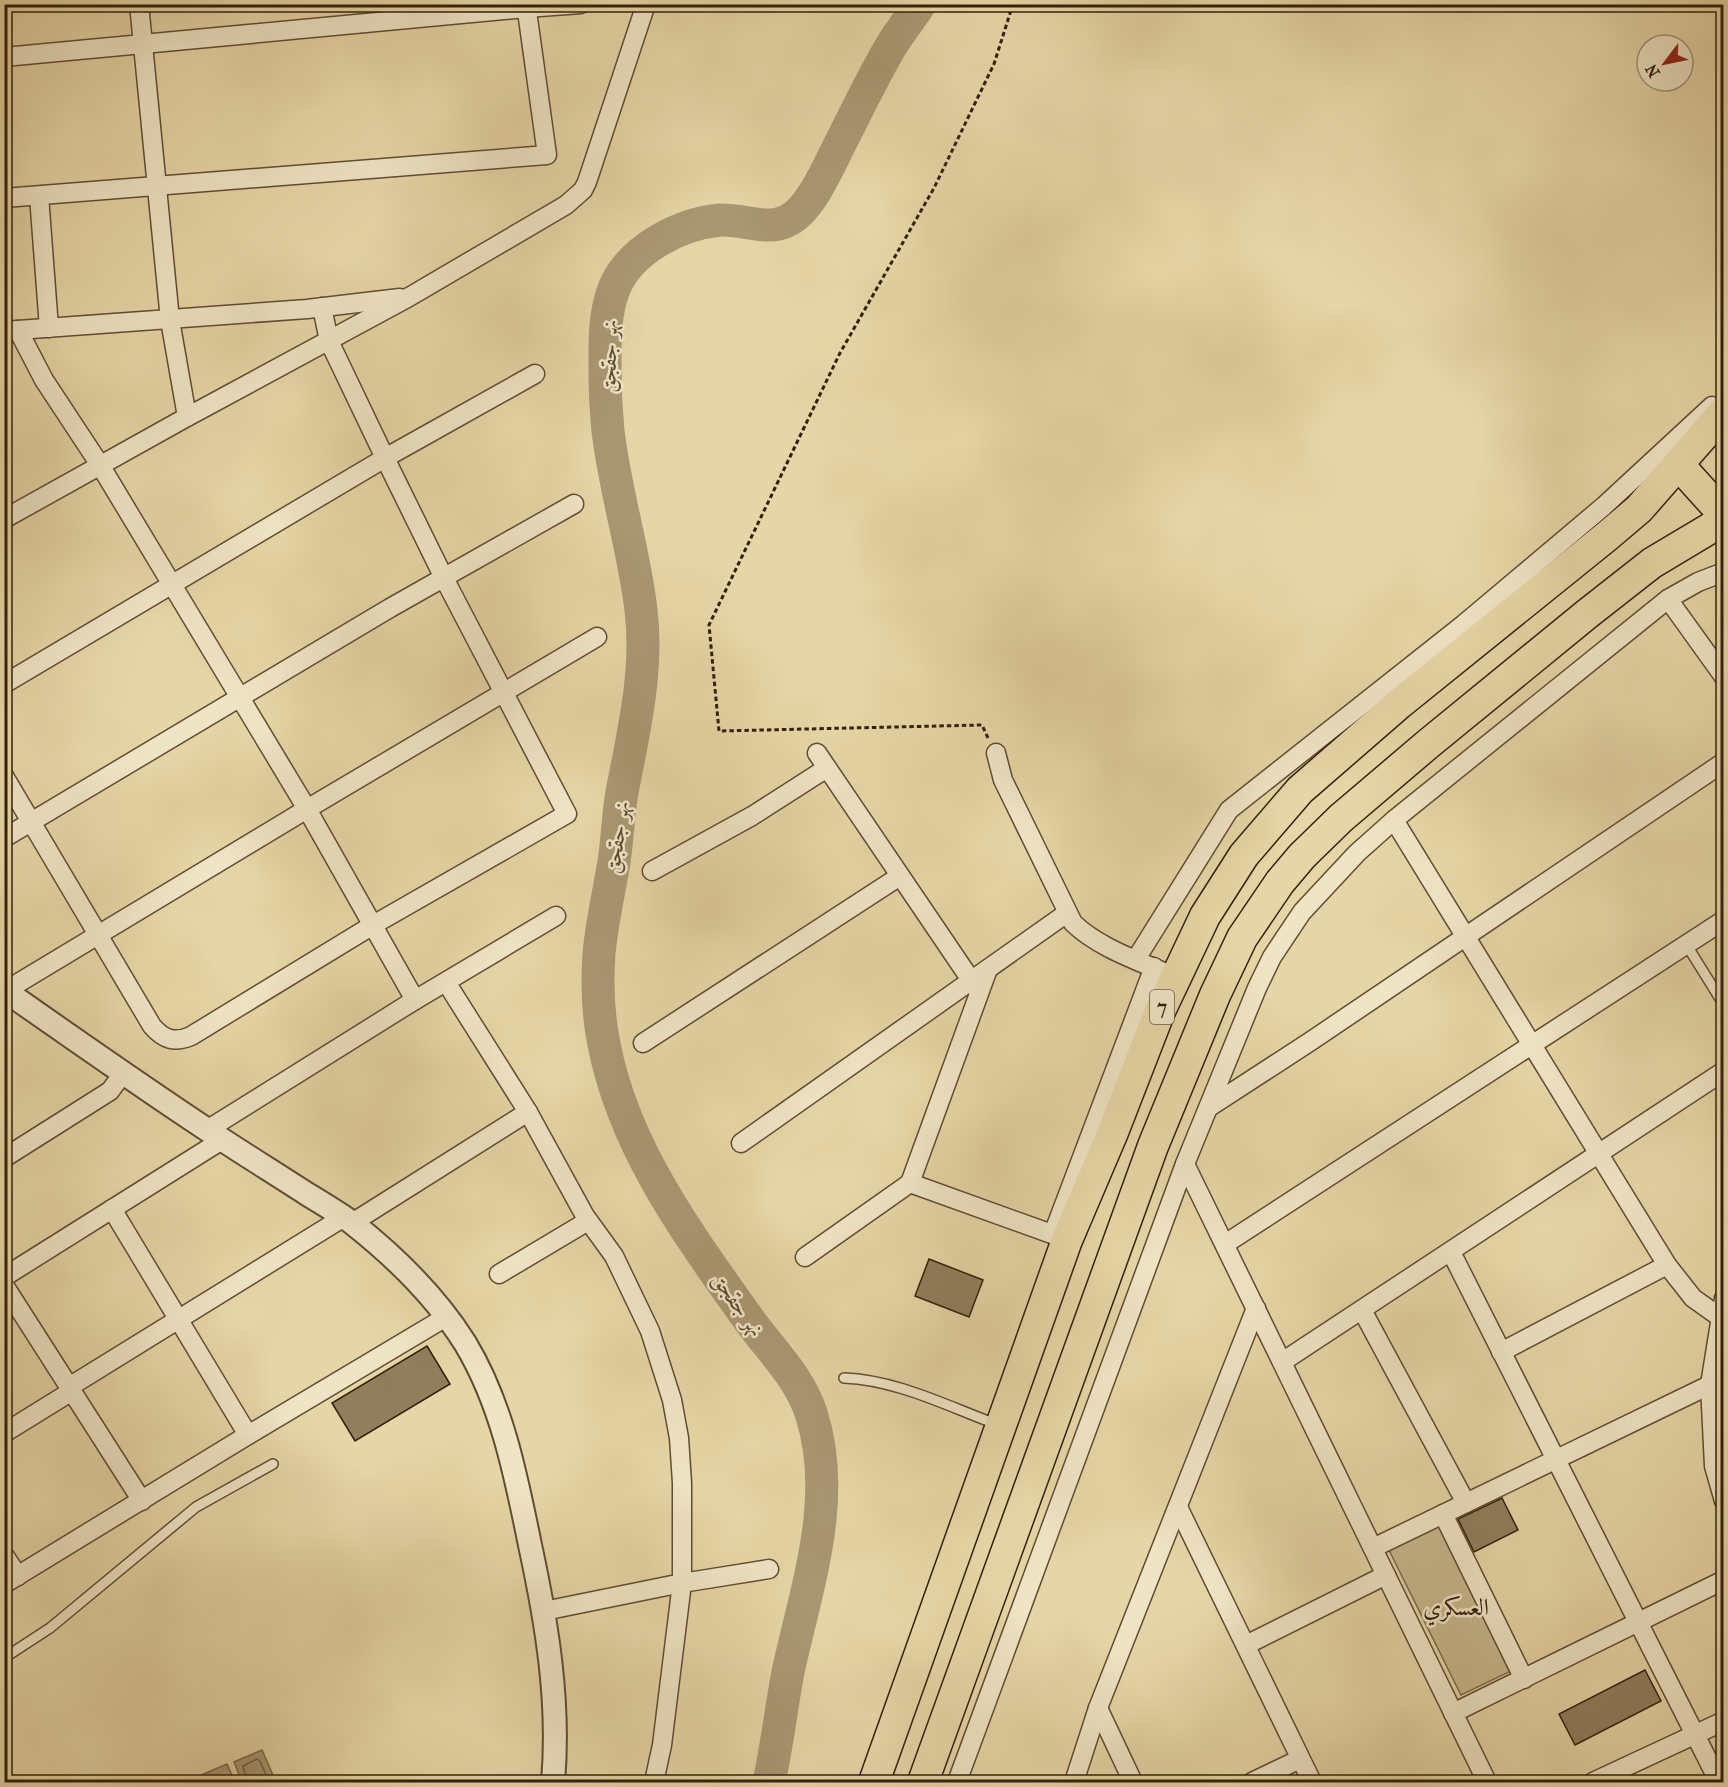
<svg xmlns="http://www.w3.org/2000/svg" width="1728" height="1787" viewBox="0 0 1728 1787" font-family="'IM FELL French Canon',Amiri,serif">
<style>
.green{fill:#c7b68c;stroke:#7c6b4c;stroke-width:1.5}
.water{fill:#a99772;stroke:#79674a;stroke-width:1.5}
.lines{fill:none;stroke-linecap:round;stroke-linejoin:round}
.shore{stroke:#6e5c40;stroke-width:1.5}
.river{stroke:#a99772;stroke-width:33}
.building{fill:#907e5d;stroke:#32200d;stroke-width:1.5}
.service-casing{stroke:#5f4d33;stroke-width:12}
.minor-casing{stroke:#5f4d33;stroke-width:21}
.tertiary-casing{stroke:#5f4d33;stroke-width:26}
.trunk-casing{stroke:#32200d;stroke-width:33}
.path{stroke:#32200d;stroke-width:3;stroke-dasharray:4.5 3;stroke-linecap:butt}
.service{stroke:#efe4c5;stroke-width:9}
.minor{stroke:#efe4c5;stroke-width:18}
.tertiary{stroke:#efe4c5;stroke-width:22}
.trunk{stroke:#e6d5a6;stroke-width:30}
.labels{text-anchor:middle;stroke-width:5;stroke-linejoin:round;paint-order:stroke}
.shield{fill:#efe4c5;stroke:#6b5b44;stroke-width:1.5}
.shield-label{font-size:20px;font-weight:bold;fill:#32200d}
.water-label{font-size:22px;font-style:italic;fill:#5c4a30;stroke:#efe4c5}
.quarter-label{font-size:24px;fill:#32200d;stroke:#efe4c5}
</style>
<rect width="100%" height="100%" fill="#e6d5a6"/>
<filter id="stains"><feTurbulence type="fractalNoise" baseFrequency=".00333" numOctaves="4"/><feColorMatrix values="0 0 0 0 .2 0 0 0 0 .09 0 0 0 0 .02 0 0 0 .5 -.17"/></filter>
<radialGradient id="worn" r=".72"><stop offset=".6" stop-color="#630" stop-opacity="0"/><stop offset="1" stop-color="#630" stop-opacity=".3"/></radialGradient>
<path class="green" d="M1438 1524 1511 1671 1461 1695 1388 1548Z"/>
<g class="water">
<path d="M262 1750 276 1782H242L234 1762Z"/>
<path d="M227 1764 235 1782H202L199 1776Z"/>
</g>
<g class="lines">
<path class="shore" d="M247 1782 243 1766 257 1759 260 1761 269 1782"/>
<path class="river" d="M769 1782C777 1746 781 1709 788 1672 806 1588 839 1499 811 1413 800 1378 770 1349 749 1320 689 1235 624 1149 604 1044 598 1015 597 982 599 953 602 922 609 892 614 862 618 836 618 808 624 782 635 726 648 668 641 610 634 550 615 491 608 431 606 410 605 390 605 370 605 343 604 314 614 289 629 250 679 224 720 220 744 219 767 232 789 220 813 207 831 160 844 136 859 106 874 75 891 46 900 31 911 18 920 4"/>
</g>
<g class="building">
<path d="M929 1259 983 1280 969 1317 915 1296Z"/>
<path d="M427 1346 450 1384 355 1441 332 1403Z"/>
<path d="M1502 1498 1518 1530 1474 1552 1458 1519Z"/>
<path d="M1645 1670 1661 1701 1575 1745 1559 1714Z"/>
</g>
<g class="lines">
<defs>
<g id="service">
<path d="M1686 944 1724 1005"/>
<path d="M844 1378C897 1380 947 1406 996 1424"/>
<path d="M4 1658 50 1628 196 1507 273 1464"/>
</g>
<g id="minor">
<path d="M139 4 170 320 187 417"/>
<path d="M4 57 526 8 581 4"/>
<path d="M39 196 49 328"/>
<path d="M4 198 547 155 526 4"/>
<path d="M18 330 44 380 100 465 307 809 415 1000"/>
<path d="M4 331 307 309 400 298"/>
<path d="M4 519 187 417 409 297 566 205 583 190 587 182 646 4"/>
<path d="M1668 599 1724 677"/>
<path d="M4 684 385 458 535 374"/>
<path d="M817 753 977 989"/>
<path d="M996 753 1003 780 1073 923C1100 949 1142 962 1175 977"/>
<path d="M4 776 152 1026C164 1040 175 1043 191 1036L373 925 567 814 444 578 385 458 329 341 322 307"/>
<path d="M1394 820 1667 1265 1693 1298 1721 1318"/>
<path d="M4 838 390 608 574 504"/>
<path d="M652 871 752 816 827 768"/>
<path d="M1136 959 1229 810 1464 624 1604 506 1712 406"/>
<path d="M446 982 528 1112 585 1216 614 1256 650 1331 672 1400 679 1438 682 1483V1583L662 1745 654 1782"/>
<path d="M5 991 307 809 597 637"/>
<path d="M643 1043 900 876"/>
<path d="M1208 1108 1311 1041 1724 762"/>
<path d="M207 1130 415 1000 556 916"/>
<path d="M741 1143 1067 913"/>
<path d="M4 1158 110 1091 124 1072"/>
<path d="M1185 1164 1487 1782"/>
<path d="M910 1183 1063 1238"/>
<path d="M112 1209 248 1435"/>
<path d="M352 1223 528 1112"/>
<path d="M1053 1234 1154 967"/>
<path d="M1225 1244 1724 920"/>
<path d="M1451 1252 1719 1782"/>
<path d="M805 1257 910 1183 988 969"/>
<path d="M499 1274 588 1221"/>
<path d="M4 1277 222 1140"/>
<path d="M4 1285 142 1501"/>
<path d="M1724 1298 1710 1385 1714 1466 1724 1501"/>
<path d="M1362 1310 1466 1503"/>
<path d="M1501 1352 1667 1265"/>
<path d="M1282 1362 1724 1071"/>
<path d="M69 1387 344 1217"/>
<path d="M4 1433 72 1391"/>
<path d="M1178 1507 1312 1782"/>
<path d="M1443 1514 1524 1679"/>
<path d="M1373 1548 1724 1378"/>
<path d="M4 1555 18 1576"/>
<path d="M4 1584 248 1435 446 1317"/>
<path d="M544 1611 682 1583 769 1569"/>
<path d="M1246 1645 1386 1575"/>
<path d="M1098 1708 1133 1782"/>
<path d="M1453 1713 1724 1580"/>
<path d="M957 1782 1185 1164 1257 988 1272 957 1302 912 1357 853 1394 820 1668 599 1698 582 1724 572"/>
<path d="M1074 1782 1098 1708 1256 1308"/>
<path d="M1252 1782 1300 1759"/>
<path d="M1593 1782 1724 1721"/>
</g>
<path id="tertiary" d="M4 990C71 1037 138 1084 206 1129 239 1151 273 1172 307 1194 322 1203 337 1212 351 1222 393 1255 436 1297 465 1343 502 1404 516 1476 530 1545 547 1624 560 1702 553 1782"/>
<g id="trunk">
<path d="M1678 464 1724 515"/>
<path d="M874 1782 1067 1240 1113 1132 1160 1011 1205 916 1244 855 1300 790 1399 704 1606 537 1639 509 1724 412"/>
<path d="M923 1782 1153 1146 1215 995 1242 938 1280 882 1302 856 1341 818 1428 744 1587 614 1652 563 1724 520"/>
</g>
</defs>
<use href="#service" class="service-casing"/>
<use href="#minor" class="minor-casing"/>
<use href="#tertiary" class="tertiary-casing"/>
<use href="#trunk" class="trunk-casing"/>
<path class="path" d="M988 738 982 725 719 731 709 625 840 353 934 188 994 64 1013 4"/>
<use href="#service" class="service"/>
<use href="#minor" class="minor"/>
<use href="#tertiary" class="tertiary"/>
<use href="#trunk" class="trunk"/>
</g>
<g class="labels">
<rect class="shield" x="1150" y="990" width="24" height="34" rx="4.5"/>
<g class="shield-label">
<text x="1162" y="1014">7</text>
</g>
<g class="water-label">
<text transform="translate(608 356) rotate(-89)" y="8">نهر جقجق</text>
<text transform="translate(616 837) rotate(-82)" y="8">نهر جقجق</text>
<text transform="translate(739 1304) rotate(54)" y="8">نهر جقجق</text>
</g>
<g class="quarter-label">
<text x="1456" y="1615">العسكري</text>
</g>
</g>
<rect width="1728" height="1787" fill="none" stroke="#e6d5a6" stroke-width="24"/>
<rect x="6" y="6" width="1716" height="1775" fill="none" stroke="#32200d" stroke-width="3"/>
<rect x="12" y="12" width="1704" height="1763" fill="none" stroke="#32200d" stroke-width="1.5"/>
<g transform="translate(1665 63) rotate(238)"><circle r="28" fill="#efe4c5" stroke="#a3967b" stroke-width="1.5"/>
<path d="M0-4.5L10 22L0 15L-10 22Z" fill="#8f2418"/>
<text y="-9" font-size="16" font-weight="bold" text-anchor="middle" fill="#32200d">N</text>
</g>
<rect width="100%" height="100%" filter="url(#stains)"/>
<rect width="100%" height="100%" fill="url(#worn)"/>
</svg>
